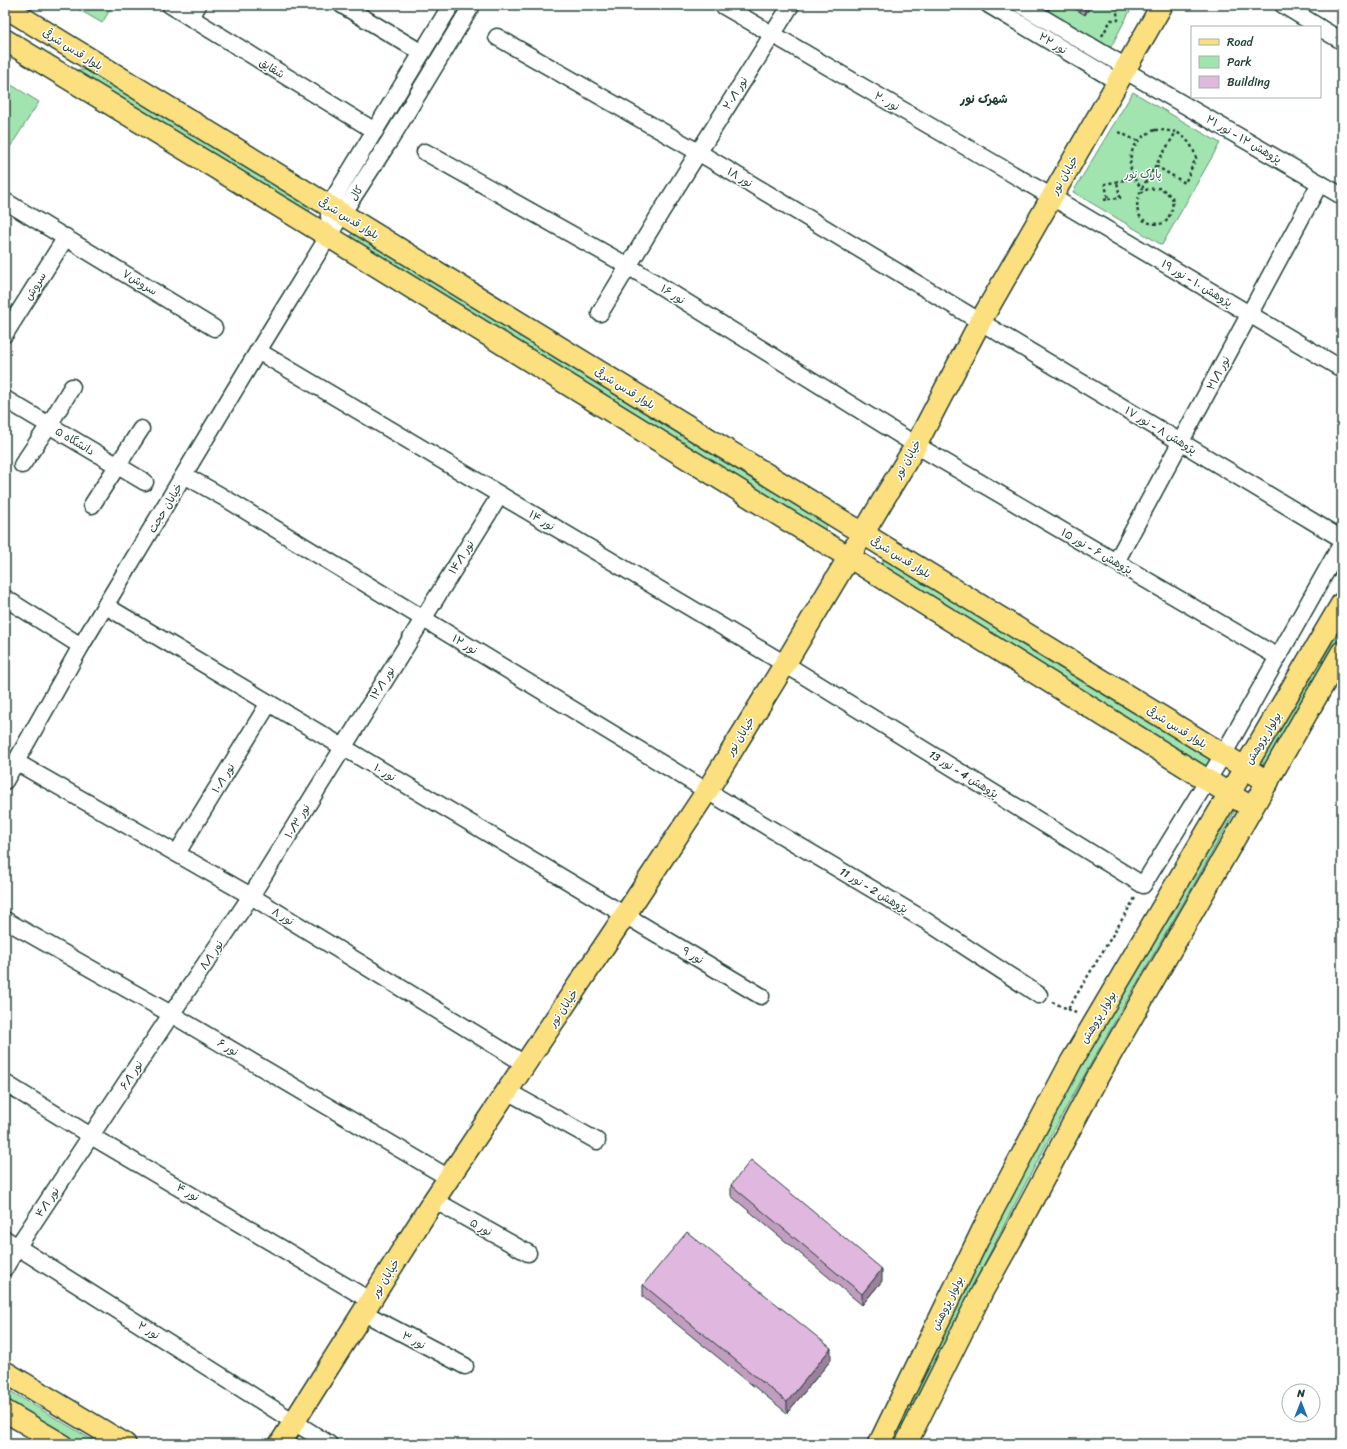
<svg xmlns="http://www.w3.org/2000/svg" width="1347" height="1449" viewBox="0 0 1347 1449" font-family="Sriracha,'Playpen Sans Arabic',sans-serif">
<style>
.green{fill:#a1e4af;stroke:#609072}
.lines{fill:none;stroke-linecap:round;stroke-linejoin:round}
.minor-casing{stroke:#1f3d34;stroke-width:19}
.major-casing{stroke:#1f3d34;stroke-width:24}
.path{stroke:#1f3d34;stroke-width:2.5;stroke-dasharray:3 3;stroke-linecap:butt}
.minor{stroke:#fff;stroke-width:16}
.major{stroke:#fce080;stroke-width:21}
.wall{fill:#c19dc0;stroke:#1f3d34}
.shaded-wall{fill:#9d809c;stroke:#1f3d34}
.building{fill:#e0b7df;stroke:#1f3d34}
.labels{text-anchor:middle;stroke-width:3;stroke-linejoin:round;paint-order:stroke}
.street-label{font-size:11px;fill:#1f3d34;stroke:#fff}
.park-label{font-size:11px;fill:#395e4d;stroke:#fff}
.neighbourhood-label{font-size:12px;font-weight:bold;fill:#1f3d34;stroke:#fff}
</style>
<rect width="100%" height="100%" fill="#fff"/>
<filter id="ink" filterUnits="userSpaceOnUse"><feTurbulence type="fractalNoise" baseFrequency=".025" numOctaves="2"/><feDisplacementMap in="SourceGraphic" scale="8" xChannelSelector="R" yChannelSelector="G"/><feConvolveMatrix kernelMatrix="1 2 1 2 8 2 1 2 1" color-interpolation-filters="sRGB"/></filter>
<g filter="url(#ink)">
<g class="green">
<path d="M71 5H113L102 23Z"/>
<path d="M1006 5H1133L1103 62Z"/>
<path d="M18 38H23L74 70H89L309 206 310 210 307 213Z"/>
<path d="M5 81 39 102 5 155Z"/>
<path d="M1133 92 1220 143 1162 245 1073 192Z"/>
<path d="M353 234 359 235 825 522 827 525 826 528 821 529 349 240 350 235Z"/>
<path d="M888 559 1214 760 1209 769 881 565 883 561Z"/>
<path d="M1342 621V635L1271 758 1267 764H1263L1262 761 1263 756Z"/>
<path d="M1231 809 1234 810V813C1183 906 1128 996 1077 1088 1012 1205 954 1325 895 1444H888L1002 1212 1101 1028Z"/>
<path d="M5 1388 99 1444H79L5 1400Z"/>
</g>
<g class="lines">
<defs>
<g id="minor">
<path d="M170 5 375 131"/>
<path d="M342 5 422 53"/>
<path d="M722 5 1052 197 1342 369"/>
<path d="M989 5 1118 82"/>
<path d="M1021 5 1126 67"/>
<path d="M1283 5 1319 27"/>
<path d="M191 18 198 5"/>
<path d="M1320 28 1342 41"/>
<path d="M497 37 698 152 1342 539"/>
<path d="M1124 70 1342 196"/>
<path d="M425 152 628 266 916 445 1278 657"/>
<path d="M5 201 214 328"/>
<path d="M329 217V206L451 5"/>
<path d="M600 313 661 212 791 5"/>
<path d="M5 334 66 237"/>
<path d="M258 351 785 664 1143 885 1223 755 1342 543"/>
<path d="M5 399 145 482"/>
<path d="M22 465 49 425 72 387"/>
<path d="M184 475 223 497 707 791 926 921 1039 995"/>
<path d="M92 505 141 429"/>
<path d="M1116 562 1320 183"/>
<path d="M5 598 81 646"/>
<path d="M106 606 761 996"/>
<path d="M16 762 251 896 525 1064"/>
<path d="M5 781 81 646 258 351 342 214 390 140 472 5"/>
<path d="M177 853 269 703"/>
<path d="M5 920 171 1014 449 1178"/>
<path d="M5 1083 91 1136 371 1301"/>
<path d="M507 1091 597 1141"/>
<path d="M434 1200 528 1253"/>
<path d="M5 1239 329 1444"/>
<path d="M5 1268 18 1246 170 1016 251 896 500 495"/>
<path d="M364 1313 465 1366"/>
</g>
<g id="major">
<path d="M5 7 1268 782"/>
<path d="M5 40 328 236 787 520 849 557 1252 808"/>
<path d="M5 1372 125 1444"/>
<path d="M5 1411 61 1444"/>
<path d="M280 1444 434 1200 625 915 707 791 785 664 916 445 980 322 1162 5"/>
<path d="M879 1444 986 1223 1071 1062 1342 603"/>
<path d="M906 1444 983 1290 1011 1240 1097 1078 1342 652"/>
</g>
</defs>
<use href="#minor" class="minor-casing"/>
<use href="#major" class="major-casing"/>
<g class="path">
<path d="M1102 36 1111 20H1118L1116 5"/>
<path d="M1155 130H1162L1176 132 1142 188C1122 169 1128 140 1155 130Z"/>
<path d="M1119 132 1137 141"/>
<path d="M1156 166 1185 183 1196 158C1193 146 1187 138 1176 132"/>
<path d="M1140 193 1148 189 1161 188 1172 197C1174 207 1171 214 1165 223 1139 228 1131 210 1142 188"/>
<path d="M1108 199 1120 198 1117 182"/>
<path d="M1104 200 1108 199 1105 184 1134 178"/>
<path d="M1052 1002 1068 1009 1135 898"/>
<path d="M1068 1009 1078 1014"/>
</g>
<use href="#minor" class="minor"/>
<use href="#major" class="major"/>
</g>
<g class="wall">
<path d="M1042 5H1052L1049 10Z"/>
<path d="M1069 5H1091L1085 15Z"/>
<path d="M731 1185 882 1281 862 1305 731 1196Z"/>
<path d="M643 1285 831 1360 787 1413 643 1297Z"/>
</g>
<g class="shaded-wall">
<path d="M1049 5H1052L1049 10Z"/>
<path d="M1085 5H1091L1085 15Z"/>
<path d="M882 1269V1281L862 1305V1294Z"/>
<path d="M831 1348V1360L787 1413V1402Z"/>
</g>
<g class="building">
<path d="M751 1160 882 1269 862 1294 731 1185Z"/>
<path d="M687 1232 831 1348 787 1402 643 1285Z"/>
</g>
</g>
<g class="labels">
<g class="street-label">
<text transform="translate(1053 43) rotate(31)" y="4">نور ۲۲</text>
<text transform="translate(73 49) rotate(32)" y="4">بلوار قدس شرقی</text>
<text transform="translate(272 68) rotate(32)" y="4">شقایق</text>
<text transform="translate(735 93) rotate(-58)" y="4">نور ۲۰/۱</text>
<text transform="translate(887 101) rotate(30)" y="4">نور ۲۰</text>
<text transform="translate(1244 139) rotate(30)" y="4">پژوهش ۱۲ - نور ۲۱</text>
<text transform="translate(1064 175) rotate(-60)" y="4">خیابان نور</text>
<text transform="translate(740 177) rotate(31)" y="4">نور ۱۸</text>
<text transform="translate(356 193) rotate(-57)" y="4">کال</text>
<text transform="translate(349 218) rotate(32)" y="4">بلوار قدس شرقی</text>
<text transform="translate(140 282) rotate(31)" y="4">سروش۷</text>
<text transform="translate(1197 283) rotate(31)" y="4">پژوهش ۱۰ - نور ۱۹</text>
<text transform="translate(35 286) rotate(-58)" y="4">سروش</text>
<text transform="translate(673 294) rotate(32)" y="4">نور ۱۶</text>
<text transform="translate(1218 373) rotate(-62)" y="4">نور ۲۱/۱</text>
<text transform="translate(625 388) rotate(32)" y="4">بلوار قدس شرقی</text>
<text transform="translate(1161 430) rotate(31)" y="4">پژوهش ۸ - نور ۱۷</text>
<text transform="translate(75 441) rotate(31)" y="4">دانشگاه ۵</text>
<text transform="translate(907 459) rotate(-60)" y="4">خیابان نور</text>
<text transform="translate(165 508) rotate(-59)" y="4">خیابان حجت</text>
<text transform="translate(542 520) rotate(31)" y="4">نور ۱۴</text>
<text transform="translate(1097 551) rotate(30)" y="4">پژوهش ۶ - نور ۱۵</text>
<text transform="translate(461 557) rotate(-58)" y="4">نور ۱۴/۱</text>
<text transform="translate(901 557) rotate(32)" y="4">بلوار قدس شرقی</text>
<text transform="translate(465 644) rotate(31)" y="4">نور ۱۲</text>
<text transform="translate(382 683) rotate(-58)" y="4">نور ۱۲/۱</text>
<text transform="translate(1177 727) rotate(32)" y="4">بلوار قدس شرقی</text>
<text transform="translate(740 736) rotate(-58)" y="4">خیابان نور</text>
<text transform="translate(1263 738) rotate(-59)" y="4">بولوار پژوهش</text>
<text transform="translate(385 772) rotate(31)" y="4">نور ۱۰</text>
<text transform="translate(964 774) rotate(32)" y="4">پژوهش 4 - نور 13</text>
<text transform="translate(223 778) rotate(-58)" y="4">نور ۱۰/۱</text>
<text transform="translate(297 821) rotate(-59)" y="4">نور ۱۰/۳</text>
<text transform="translate(874 890) rotate(31)" y="4">پژوهش 2 - نور 11</text>
<text transform="translate(283 916) rotate(31)" y="4">نور ۸</text>
<text transform="translate(211 955) rotate(-56)" y="4">نور ۸/۱</text>
<text transform="translate(693 955) rotate(31)" y="4">نور ۹</text>
<text transform="translate(563 1008) rotate(-56)" y="4">خیابان نور</text>
<text transform="translate(1098 1017) rotate(-59)" y="4">بولوار پژوهش</text>
<text transform="translate(228 1047) rotate(31)" y="4">نور ۶</text>
<text transform="translate(131 1075) rotate(-57)" y="4">نور ۶/۱</text>
<text transform="translate(188 1192) rotate(30)" y="4">نور ۴</text>
<text transform="translate(47 1202) rotate(-56)" y="4">نور ۴/۱</text>
<text transform="translate(481 1227) rotate(29)" y="4">نور ۵</text>
<text transform="translate(385 1278) rotate(-58)" y="4">خیابان نور</text>
<text transform="translate(947 1303) rotate(-64)" y="4">بولوار پژوهش</text>
<text transform="translate(149 1330) rotate(32)" y="4">نور ۲</text>
<text transform="translate(414 1340) rotate(28)" y="4">نور ۳</text>
</g>
<g class="park-label">
<text x="1143" y="178">پارک نور</text>
</g>
<g class="neighbourhood-label">
<text x="984" y="103">شهرک نور</text>
</g>
</g>
<rect width="1347" height="1449" fill="none" stroke="#fff" stroke-width="20"/>
<rect x="10" y="10" width="1327" height="1429" fill="none" stroke="#1f3d34" stroke-width="1.5" filter="url(#ink)"/>
<rect x="1191" y="26" width="130" height="72" fill="#ffffff" stroke="#a5b1ae"/>
<rect x="1199" y="39" width="20" height="6" fill="#fce080" stroke="#a5b1ae"/>
<text x="1227" y="46" font-size="12" fill="#1f3d34">Road</text>
<rect x="1199" y="56" width="20" height="12" fill="#a1e4af" stroke="#a5b1ae"/>
<text x="1227" y="66" font-size="12" fill="#1f3d34">Park</text>
<rect x="1199" y="76" width="20" height="12" fill="#e0b7df" stroke="#a5b1ae"/>
<text x="1227" y="86" font-size="12" fill="#1f3d34">Building</text>
<g transform="translate(1301 1403)"><circle r="19" fill="#ffffff" stroke="#a5b1ae"/>
<path d="M0-3L7 15L0 10L-7 15Z" fill="#1f6fb2"/>
<text y="-6" font-size="11" font-weight="bold" text-anchor="middle" fill="#1f3d34">N</text>
</g>
</svg>
